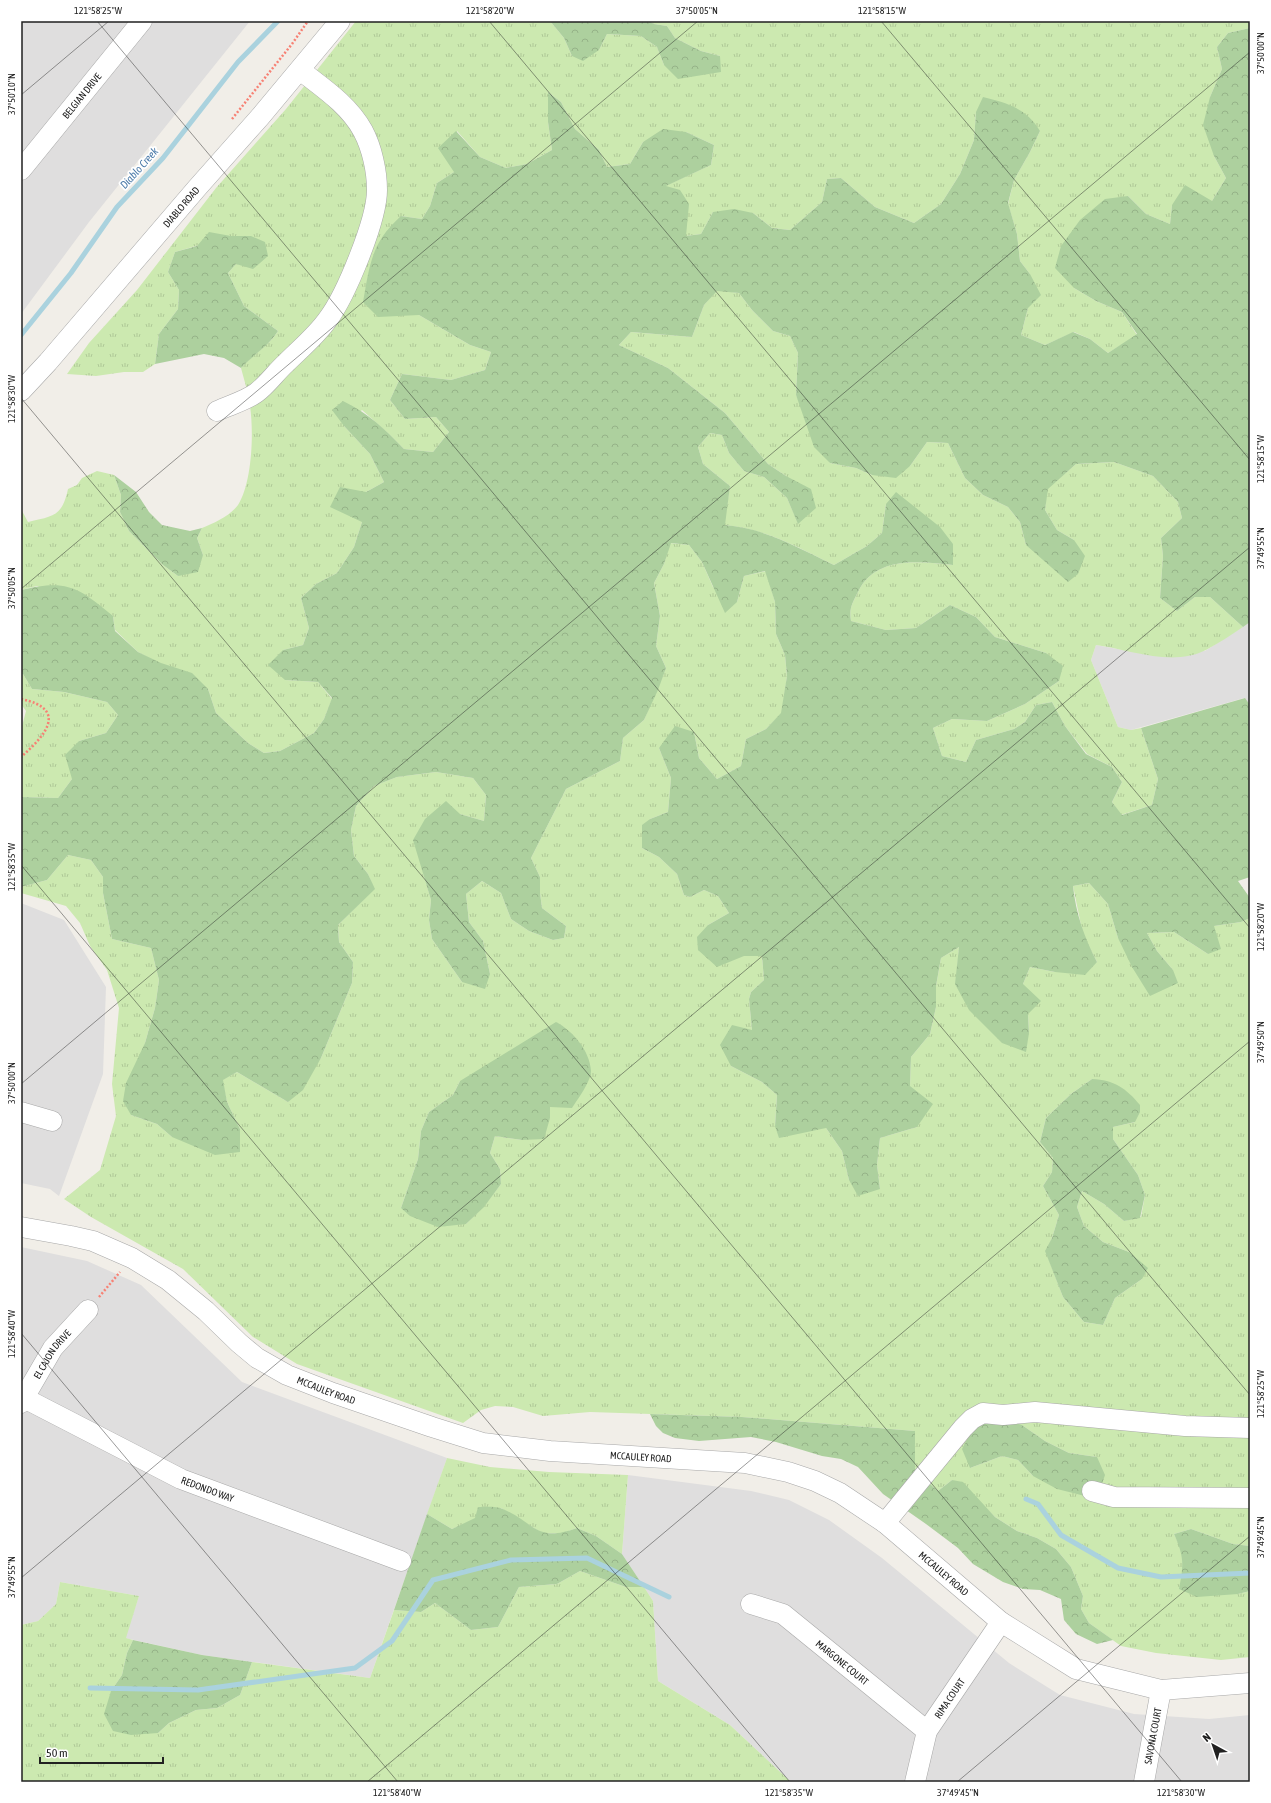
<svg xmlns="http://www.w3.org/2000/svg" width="1271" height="1803" viewBox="0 0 1271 1803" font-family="'Asap Condensed',sans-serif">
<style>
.residential{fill:#dfdede}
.grass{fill:url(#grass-tufts);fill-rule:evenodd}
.forest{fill:url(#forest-crowns)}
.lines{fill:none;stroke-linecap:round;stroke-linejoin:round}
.stream{stroke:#aad2de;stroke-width:5}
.minor-casing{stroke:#a8a8a8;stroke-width:21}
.path{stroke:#f78174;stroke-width:2.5;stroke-dasharray:2 2;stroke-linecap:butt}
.minor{stroke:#fff;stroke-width:20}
.ticks{fill:none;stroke:#212121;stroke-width:1;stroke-opacity:0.45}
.labels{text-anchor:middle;stroke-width:3.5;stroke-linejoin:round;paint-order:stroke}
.street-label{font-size:10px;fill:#212121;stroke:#fff}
.water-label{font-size:11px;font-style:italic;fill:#4b7aa8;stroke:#fff}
.neatline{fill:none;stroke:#212121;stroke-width:1.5}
.ticks-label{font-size:10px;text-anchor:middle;fill:#212121}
</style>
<defs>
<pattern id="grass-tufts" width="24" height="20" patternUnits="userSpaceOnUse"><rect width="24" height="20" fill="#cce9b0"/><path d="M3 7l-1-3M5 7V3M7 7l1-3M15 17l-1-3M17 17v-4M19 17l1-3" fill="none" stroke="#afc897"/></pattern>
<pattern id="forest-crowns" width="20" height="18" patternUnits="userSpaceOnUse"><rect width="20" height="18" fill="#add09e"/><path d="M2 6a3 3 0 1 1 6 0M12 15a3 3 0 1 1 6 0" fill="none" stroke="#95b288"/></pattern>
</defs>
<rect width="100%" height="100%" fill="#f1eee8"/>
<g class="residential">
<path d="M21 21H250L89 222 21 314Z"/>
<path d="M1250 622V705L1244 698 1131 730 1118 727 1091 660 1096 645 1123 650 1205 651Z"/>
<path d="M21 903 64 920 106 987 103 1074 59 1196 50 1189 21 1183Z"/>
<path d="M21 1247 87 1261 141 1285 242 1382 447 1458 370 1678 202 1655 125 1638 139 1596 60 1582 56 1604 38 1621 21 1625Z"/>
<path d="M628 1475 751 1491 789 1500 829 1520 882 1558 1009 1663 1060 1695 1134 1714 1209 1719 1250 1715V1782H791L730 1725 658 1681 653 1601 622 1554Z"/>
</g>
<g class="grass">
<path d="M356 21H550L564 38 572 56 599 50 607 34 641 36 657 47 664 65 720 56 701 51 675 38 667 26 654 24 649 21H1250V28L1228 33 1217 47 1222 69 1210 97 1214 156 1226 178 1212 201 1172 205 1170 224 1146 214 1128 196 1074 288 1096 301 1122 312 1137 335 1108 353 1090 339 1074 332 1045 345 1021 335 1028 308 1030 274 1020 261 1017 234 1008 204 1014 180 1030 152 1040 131 976 112 974 140 960 174 941 204 914 223 875 207 841 178 827 179 822 202 790 230 772 228 753 213 713 212 701 234 686 236 665 186 711 165 714 145 686 132 643 142 630 164 607 167 599 150 575 129 561 102 548 92V122L552 150 527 164 506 168 480 157 457 131 454 172 437 183 430 206 422 219 401 216 405 315H419L470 345 491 352 485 370 451 380 402 374 390 400 405 419 436 417 449 432 433 452 404 449 390 435 362 410 344 426 370 454 384 482 366 492 362 522 354 547 337 573 316 584 301 598 309 628 303 645 283 650 285 680 318 682 332 699 324 719 314 733 280 751 264 753 248 743 216 713 208 689 138 652 115 630 113 616 37 586 21 590V509L28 522C53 516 62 517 68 489L77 485 82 478 97 471 114 475 121 495 120 512 129 531 163 565 178 576 203 555 197 538 202 528C214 523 230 516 238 505 252 483 254 433 250 406 249 394 244 380 241 368 253 354 268 347 278 331L244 306 228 273 236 264 251 236H231L175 252 168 272 179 290 178 309 159 334 155 364 143 372H124L96 376 67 374 89 343 137 290 216 188 286 109Z"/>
<path d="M717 290 739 293 752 310 773 331 790 336 798 353 796 395 830 463 856 468 872 475 910 466 927 442 948 443 965 478 983 495 1008 507 1020 522 1026 545 1074 540 1057 530 1045 510 1047 489 1076 464 1114 462 1153 476 1178 502 1182 518 1161 538 1163 556 1160 598 1177 611 1195 597H1210L1243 627C1231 635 1219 643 1206 650 1172 667 1131 650 1096 645L1091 660 1118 727 1131 730 1141 728 1158 779 1152 805 1121 815 1112 802 1122 782 1112 767 1087 754 1065 726 1052 702 1036 705 1025 722 1014 729 976 740 966 762 942 756 933 728 952 719 987 721 1025 704 1059 681 1046 653 995 637 976 617 950 605 916 628 886 630 851 621C849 608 852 604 858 592 875 556 919 561 953 565L886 504 882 533 867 546 834 565C799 548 764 528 724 525L730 486 703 464 698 447 710 433 722 435 729 453 744 471 764 477 787 498 798 523 786 476 768 464 725 413 668 368 619 345 631 332 692 337 704 305Z"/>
<path d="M670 543 689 545 702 562 713 587 737 602 744 576 766 571 775 602 776 634 785 655 787 676 782 713 766 729 746 739 741 766 717 779 699 758 694 732 659 748 671 778 668 812 650 819 642 848 659 857 677 874 684 895 690 897 704 890 718 896 729 913 708 925 744 956H762L764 980 751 992 749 999 752 1030 731 1066 762 1082 777 1095 775 1126 826 1128 842 1151 849 1180 880 1189 877 1165 880 1138 917 1127 910 1086 911 1057 930 1034 936 1007V986L941 958 959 947 956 984 1029 1033 1028 1014 1023 984 1030 967 1055 972 1097 962 1083 935 1073 886 1089 883 1108 904 1118 938 1173 970 1157 951 1147 933 1174 932 1208 954 1214 926 1241 922 1250 918V1546L1233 1544 1191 1529 1174 1534 1182 1550 1183 1570 1238 1594 1250 1591V1657L1221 1660 1156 1653 1121 1646 1089 1623 1081 1609 1083 1596 1071 1567 1056 1549 1037 1538 1017 1531 995 1517 979 1501 952 1480 938 1491 915 1471V1431L742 1417 590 1412 543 1416 513 1407 495 1406 481 1410 463 1423 297 1364 253 1337 183 1269 91 1217 64 1199 100 1170 116 1116 112 1084 119 1008 107 970 90 946 80 923 66 906 21 893V887L47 880 68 855 91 860 103 877V893L112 939 151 948 159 980 155 1008 145 1043 131 1115 157 1124 172 1137 240 1129 227 1102 222 1080 237 1072 288 1102 321 1058 352 983 353 962 339 942 338 925 374 889 368 874 354 856 351 830 356 806 374 786 397 777 436 772 473 778 486 795 484 821 460 814 423 872 431 900 429 920 432 939 462 982 490 974 483 941 469 922 466 894 482 881 501 893 511 919 529 931 553 940 564 938 566 926 542 908 540 893V877L531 858 566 789 620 761 623 738 644 720 666 668 656 646 660 616 654 583 664 564ZM1092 1079 1135 1122 1113 1127V1139L1138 1175 1145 1195 1141 1217 1124 1221 1104 1204 1082 1191 1077 1207 1084 1226 1103 1242 1129 1252 1142 1279 1115 1298 1103 1325 1084 1322 1063 1297 1046 1252 1052 1238 1059 1215 1043 1186 1052 1172 1053 1158 1040 1142 1046 1118 1071 1094ZM460 1081 550 1107V1118L522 1140 495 1136 490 1153 500 1169 501 1184 484 1206 466 1224 401 1208 418 1159 421 1131 429 1112 453 1095ZM1022 1425 1045 1441 1069 1453 1097 1457 1033 1476 1018 1460 1002 1456 970 1468Z"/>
<path d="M23 674 32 689 64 692 107 702 118 715 106 733 79 741 72 779 58 798 21 797V730L26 711 21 704V675Z"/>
<path d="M447 1458 490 1467 549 1472 628 1475 622 1554 596 1536 577 1528 563 1533H542L501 1508 452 1529 427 1514Z"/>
<path d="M580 1571 626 1587H644L653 1601 658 1681 730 1725 791 1782H21V1625L38 1621 56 1604 60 1582 139 1596 126 1638 133 1640 127 1653 122 1675 111 1691 158 1733 169 1723 196 1710 217 1708 240 1695 252 1662 370 1678 394 1610 421 1612 435 1603 471 1630 498 1627 519 1587 557 1584Z"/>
</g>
<g class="forest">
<path d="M550 21H649L654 24 667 26 675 38 701 51 720 56 721 72 678 79 664 65 657 47 641 36 607 34 599 50 583 61 572 56 564 38Z"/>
<path d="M1250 28V622L1243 627 1210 597H1195L1177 611 1160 598 1163 556 1161 538 1182 518 1178 502 1153 476 1114 462 1076 464 1048 489 1045 510 1057 530 1074 540 1085 556 1078 574 1068 582 1026 545 1020 522 1008 507 983 495 965 478 948 443 927 442 910 466 896 478 872 475 856 468 830 463 814 447 796 395 798 353 790 336 773 331 752 310 739 293 717 291 704 305 692 337 631 332 619 345 668 368 725 413 768 464 786 476 811 489 816 508 798 524 787 498 764 477 744 471 729 453 722 435 710 433 698 447 703 464 730 486 725 525C764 528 799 548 834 565L867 546 882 533 886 504 896 492 940 527 953 544V565C919 561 875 556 858 592 852 604 849 608 851 621L886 630 916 628 950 605 976 617 995 637 1046 653 1063 666 1059 681 1025 704 987 721 952 719 933 728 942 756 966 762 976 740 1014 729 1025 722 1036 705 1052 702 1065 726 1086 754 1112 767 1122 782 1112 802 1122 815 1152 805 1158 779 1141 728 1245 698 1250 705V877L1238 881 1250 898V918L1241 922 1214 926 1221 949 1208 954 1174 932 1147 933 1157 951 1173 970 1178 983 1150 996 1132 967 1118 938 1108 904 1089 883 1073 886C1076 914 1084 937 1097 962L1085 975 1055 972 1030 967 1023 984 1041 1001 1028 1014 1029 1033 1026 1052 1002 1043 969 1010 955 984 959 947 941 958 936 986V1007L930 1034 911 1057 910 1086 933 1104 917 1127 880 1138 877 1165 880 1189 858 1196 849 1180 842 1151 826 1128 779 1138 775 1126 777 1095 762 1082 731 1066 720 1045 732 1025 752 1030 749 999 751 992 764 980 762 956H744L717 967 698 950 697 937 708 925 729 913 718 896 704 890 690 897 684 895 677 874 659 857 642 848V825L650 819 668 812 671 778 659 748 675 726 694 732 699 758 717 779 741 766 746 739 766 729 781 713 787 676 785 655 776 634 775 602 765 571 744 576 737 602 725 613 702 562 689 545 671 543 664 564 654 583 660 616 656 646 666 668 658 690 644 720 623 738 620 761 566 789 531 858 540 877V893L542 908 566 926 564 938 553 940 529 931 511 919 501 893 482 881 466 894 469 922 483 941 490 974 485 989 462 982 432 939 429 920 431 900 413 840 425 819 446 801 460 814 484 821 486 795 473 778 436 772 397 777 374 786 356 806 351 830 354 856 368 874 375 889 338 925 339 942 353 962 352 983 321 1058 303 1090 288 1102 237 1072 223 1080 227 1102 240 1129V1152L215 1155 172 1137 157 1124 131 1115 123 1101 126 1083 145 1043 155 1008 159 980 151 948 112 939 103 893V877L91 860 68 855 47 880 21 887V797L58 798 72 779 65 755 79 741 106 733 118 715 107 702 64 692 32 689 23 674 21 675V590C67 579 78 587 113 616L115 631 138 652 161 663 192 673 208 689 216 713 248 743 264 753 280 751 314 733 324 719 332 698 318 682 285 680 268 665 283 650 303 645 309 628 301 598 316 584 337 573 354 547 362 522 330 507 340 487 366 492 384 482 370 454 344 426 332 410 343 401C368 413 385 429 404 449L433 452 449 432 436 417 405 419 390 400 402 374 451 380 485 370 491 352 470 345 419 315 378 317 363 302C370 264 371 243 401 216L422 219 430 206 437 183 454 172 438 148 456 131 480 157 506 168 527 164 552 150 548 122V92L561 102 575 129 599 150 607 167 630 164 643 142 663 129 686 132 714 145 711 165 666 186 680 190 689 204 686 236 701 234 713 212 734 209 753 213 772 228 790 230 822 202 827 179 841 178 875 207 914 223 941 204 960 174 974 140 976 112 983 97C1007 103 1026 108 1040 131L1030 152 1014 180 1008 203 1017 234 1020 261 1030 274 1041 295 1028 308 1021 335 1045 345 1073 332 1090 339 1108 353 1137 334 1122 312 1096 301 1074 288 1055 268 1061 246 1080 220 1105 199 1128 196 1146 214 1170 224 1172 205 1185 185 1212 201 1226 178 1214 156 1203 125 1210 97 1222 69 1217 47 1228 33Z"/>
<path d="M209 232 231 236H251L265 242 268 256 253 269 236 264 228 273 244 306 278 331C268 347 254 354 241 368L224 358 204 354 155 364 159 334 178 309 179 290 168 272 175 252 197 246Z"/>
<path d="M114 475 136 492 149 512 162 525 190 531 202 528 197 538 203 555 198 572 178 576 163 565 129 531 120 512 121 495Z"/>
<path d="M556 1022C573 1031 590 1051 591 1071 591 1081 578 1099 572 1108L550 1107V1118L544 1139 522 1140 495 1136 490 1153 500 1169 501 1184 484 1207 466 1224 438 1227 410 1216 401 1208 418 1159 421 1131 429 1112 453 1095 460 1081Z"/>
<path d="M1092 1079C1114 1080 1126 1088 1140 1105V1112L1135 1122 1113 1127V1139L1138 1175 1145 1195 1140 1218 1124 1221 1104 1204 1082 1191 1077 1207 1084 1226 1103 1242 1129 1252 1148 1268 1142 1279 1115 1298 1103 1325 1084 1322 1063 1297 1045 1251 1052 1238 1059 1215 1043 1186 1052 1172 1053 1158 1040 1142 1046 1118 1071 1094Z"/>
<path d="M650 1414 742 1417 915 1431V1471L938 1491 952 1480 963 1482 995 1517 1017 1531 1037 1538 1056 1549 1071 1567 1083 1596 1081 1609 1089 1623 1113 1640 1097 1644 1076 1634 1064 1620 1061 1599 1040 1590 1023 1589 1003 1582 973 1564 958 1548 926 1524 883 1494 858 1467 841 1459 822 1456 776 1442 751 1437 699 1441 675 1438 663 1433 656 1426Z"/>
<path d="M1001 1419 1022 1425 1045 1441 1069 1453 1097 1457 1105 1475 1100 1490 1085 1496 1057 1489 1033 1476 1018 1460 1002 1456 970 1468 962 1449 972 1430 982 1421Z"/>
<path d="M478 1507C485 1507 496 1506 503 1509 535 1523 536 1543 577 1528L596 1536 622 1554 644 1587H626L580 1571 557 1584 519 1587 498 1627 471 1630 435 1603 421 1612 394 1610 427 1514 452 1529 475 1518Z"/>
<path d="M1191 1529 1233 1544 1250 1546V1591L1238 1594 1197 1597 1179 1589C1184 1565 1184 1556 1174 1534Z"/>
<path d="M133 1640 202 1655 252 1662 240 1695 217 1708 196 1710 169 1723 158 1733 131 1735 113 1731 104 1714 111 1691 122 1675 127 1653Z"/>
</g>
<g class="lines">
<g class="stream">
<path d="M21 335 71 273 117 207 163 158 238 62 278 21"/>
<path d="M1026 1499 1038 1504 1061 1535 1118 1568 1161 1577 1250 1573"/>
<path d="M90 1688 198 1690 355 1668 392 1641 433 1580 511 1560 587 1558 669 1597"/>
</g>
<defs>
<g id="minor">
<path id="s1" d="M21 170 142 21"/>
<path id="s2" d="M21 391 48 362 197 188 260 117 340 21"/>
<path d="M217 411C230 405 245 401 256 393 267 385 276 372 286 363 300 349 317 335 328 319 346 295 377 220 377 190 377 171 372 148 363 131 349 105 323 88 300 70"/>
<path d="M21 1112 52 1121"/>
<path id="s3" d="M21 1227 71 1236 93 1241 132 1258 168 1280 206 1311 239 1343 257 1358 287 1375 333 1393 432 1427 483 1443 550 1451 745 1463 788 1472 815 1481 840 1493 885 1523 1001 1622 1076 1669 1161 1690 1250 1683"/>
<path id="s4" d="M24 1398 181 1479 401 1561"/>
<path id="s5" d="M21 1403 53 1348 88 1310"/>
<path d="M1092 1491 1114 1497 1250 1498"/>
<path d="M885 1523 963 1428 972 1419 983 1413 1003 1415 1035 1412 1185 1426 1250 1428"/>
<path id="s6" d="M751 1604 783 1614 927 1731"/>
<path id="s7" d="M915 1782 927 1731 1001 1622"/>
<path id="s8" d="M1144 1782 1161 1690"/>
</g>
</defs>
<use href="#minor" class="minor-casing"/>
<g class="path">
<path d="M232 119 292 44 308 21"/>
<path d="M21 699C69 709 45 736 21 757"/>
<path d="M99 1297 120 1272"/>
</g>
<use href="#minor" class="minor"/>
</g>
<path class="ticks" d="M97 21 1250 1395M489 21 1250 928M881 21 1250 460M21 95 109 21M21 398 1182 1782M21 589 698 21M21 865 790 1782M21 1084 1250 52M21 1333 398 1782M21 1578 1250 547M367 1782 1250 1041M957 1782 1250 1536"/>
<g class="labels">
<g class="street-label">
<text dy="4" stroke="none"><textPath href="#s1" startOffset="96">BELGIAN DRIVE</textPath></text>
<text dy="4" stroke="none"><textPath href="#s2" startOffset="244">DIABLO ROAD</textPath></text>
<text dy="4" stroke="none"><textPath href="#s5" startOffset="58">EL CAJON DRIVE</textPath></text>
<text dy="4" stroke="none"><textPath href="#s3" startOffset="353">MCCAULEY ROAD</textPath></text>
<text dy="4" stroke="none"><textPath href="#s3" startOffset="677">MCCAULEY ROAD</textPath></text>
<text dy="4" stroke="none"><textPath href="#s4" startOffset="205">REDONDO WAY</textPath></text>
<text dy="4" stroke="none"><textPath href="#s3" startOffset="1013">MCCAULEY ROAD</textPath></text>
<text dy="4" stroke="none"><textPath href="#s6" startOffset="110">MARGONE COURT</textPath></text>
<text dy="4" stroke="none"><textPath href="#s7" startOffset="92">RIMA COURT</textPath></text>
<text dy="4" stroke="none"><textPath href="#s8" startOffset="47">SAVONA COURT</textPath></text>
</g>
<g class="water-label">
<text transform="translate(139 168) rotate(-48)" y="4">Diablo Creek</text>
</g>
</g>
<rect width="1271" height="1803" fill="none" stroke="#ffffff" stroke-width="44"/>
<g transform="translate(1213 1745) rotate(320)" stroke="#ffffff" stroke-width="3" paint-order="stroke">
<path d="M0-3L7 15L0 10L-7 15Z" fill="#212121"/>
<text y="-6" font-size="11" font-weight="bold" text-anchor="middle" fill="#212121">N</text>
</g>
<path d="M40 1757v6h123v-6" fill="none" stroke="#212121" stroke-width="2"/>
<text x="46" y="1757" font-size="12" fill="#212121" stroke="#ffffff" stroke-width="3" paint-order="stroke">50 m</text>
<rect x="22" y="22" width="1227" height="1759" class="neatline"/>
<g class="ticks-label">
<text x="98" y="14">121°58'25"W</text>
<text x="490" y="14">121°58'20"W</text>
<text x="697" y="14">37°50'05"N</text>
<text x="882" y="14">121°58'15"W</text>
<text transform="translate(1260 53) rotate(-90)" y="4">37°50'00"N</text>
<text transform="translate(11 94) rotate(-90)" y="4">37°50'10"N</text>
<text transform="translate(11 399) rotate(-90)" y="4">121°58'30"W</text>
<text transform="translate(1260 459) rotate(-90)" y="4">121°58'15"W</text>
<text transform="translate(1260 548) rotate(-90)" y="4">37°49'55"N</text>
<text transform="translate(11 588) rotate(-90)" y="4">37°50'05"N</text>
<text transform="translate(11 867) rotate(-90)" y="4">121°58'35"W</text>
<text transform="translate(1260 927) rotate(-90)" y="4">121°58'20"W</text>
<text transform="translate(1260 1042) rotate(-90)" y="4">37°49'50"N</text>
<text transform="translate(11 1083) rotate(-90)" y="4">37°50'00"N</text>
<text transform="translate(11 1334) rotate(-90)" y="4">121°58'40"W</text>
<text transform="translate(1260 1394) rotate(-90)" y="4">121°58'25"W</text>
<text transform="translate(1260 1537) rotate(-90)" y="4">37°49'45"N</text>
<text transform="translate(11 1577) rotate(-90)" y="4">37°49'55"N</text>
<text x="397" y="1796">121°58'40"W</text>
<text x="789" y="1796">121°58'35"W</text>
<text x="958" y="1796">37°49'45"N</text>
<text x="1181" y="1796">121°58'30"W</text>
</g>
</svg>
